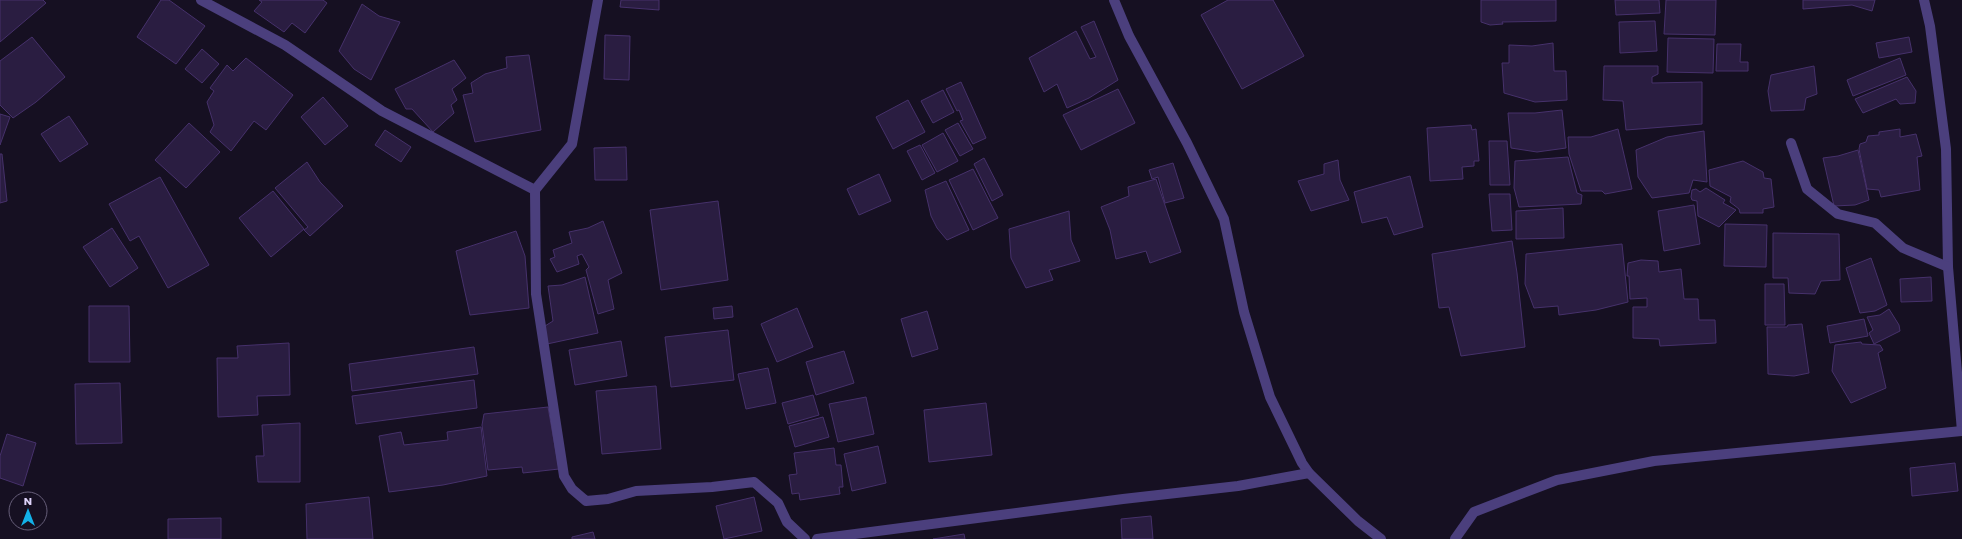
<svg xmlns="http://www.w3.org/2000/svg" width="1962" height="539" viewBox="0 0 1962 539" font-family="Poppins,sans-serif">
<style>
.building{fill:#2a1d41;stroke:#46316b}
.lines{fill:none;stroke-linecap:round;stroke-linejoin:round}
.street{stroke:#4b3f7d;stroke-width:10}
</style>
<rect width="100%" height="100%" fill="#161022"/>
<g class="building">
<path d="M0 0H43L46 3 0 42Z"/>
<path d="M161 0H169L205 26 176 64 137 37Z"/>
<path d="M259 0H323L327 3 305 33 292 23 284 32 254 11 262 2Z"/>
<path d="M621 0H659V10L620 7Z"/>
<path d="M1228 0H1273L1304 56 1242 89 1201 15Z"/>
<path d="M1481 0H1556V21L1502 22 1503 24 1490 25 1481 22Z"/>
<path d="M1615 0H1659L1660 13 1616 15Z"/>
<path d="M1666 0H1716L1715 35 1664 34Z"/>
<path d="M1803 0H1875L1872 11 1852 5 1803 9Z"/>
<path d="M362 4 379 16 400 22 371 80 354 69 339 51Z"/>
<path d="M1094 21 1118 80 1089 98 1067 108 1057 84 1044 92 1029 58 1076 31 1090 59 1096 57 1081 27Z"/>
<path d="M1655 21 1657 51 1620 53 1619 22Z"/>
<path d="M605 35 630 36 629 80 604 79Z"/>
<path d="M32 37 65 77 36 102 13 118 0 105V61Z"/>
<path d="M1909 37 1912 52 1879 58 1876 43Z"/>
<path d="M1668 38 1714 39 1713 73 1667 72Z"/>
<path d="M1553 43 1554 71H1566L1567 100 1535 102 1504 93 1502 63H1509V45L1532 46Z"/>
<path d="M1717 44H1741L1740 62H1748V71H1716Z"/>
<path d="M202 49 219 64 202 83 185 69Z"/>
<path d="M529 55 541 130 475 142 463 95 473 93 471 83 485 74 507 68 506 57Z"/>
<path d="M246 58 293 95 266 130 254 121 231 151 210 132 214 125 207 102 214 91 210 88 227 65 233 71Z"/>
<path d="M1900 58 1906 75 1853 96 1847 80Z"/>
<path d="M454 60 466 78 452 89 457 100 451 105 454 113 433 132 412 109H406L395 89Z"/>
<path d="M1604 66H1658V74L1652 77V83L1702 82V124L1626 130 1623 101 1603 100Z"/>
<path d="M1814 66 1817 94 1806 98 1804 110 1771 111 1768 91 1771 75Z"/>
<path d="M1907 77 1916 91 1915 103 1900 104 1896 99 1863 113 1855 99Z"/>
<path d="M961 82 986 138 973 144 960 121 963 120 959 110 957 111 946 89Z"/>
<path d="M1118 89 1135 123 1081 150 1063 115Z"/>
<path d="M943 90 954 112 933 123 921 101Z"/>
<path d="M323 97 348 126 325 145 301 117Z"/>
<path d="M908 100 925 132 893 149 876 117Z"/>
<path d="M1562 110 1566 148 1537 152 1511 148 1508 113H1535Z"/>
<path d="M0 114 10 117 0 145Z"/>
<path d="M69 116 88 144 60 162 41 134Z"/>
<path d="M189 123 220 152 186 188 155 160Z"/>
<path d="M958 123 973 149 960 156 945 130Z"/>
<path d="M1471 125 1472 130 1476 129 1479 161H1474V166L1462 167 1463 179 1430 181 1427 128Z"/>
<path d="M1618 129 1632 189 1605 194 1602 191H1581L1569 154 1568 137H1591Z"/>
<path d="M1900 129V137L1916 134 1922 156 1917 157 1920 190 1881 197 1879 190 1867 189 1859 149 1860 144 1866 142 1868 136 1879 135V132Z"/>
<path d="M385 130 411 147 401 162 375 145Z"/>
<path d="M1704 131 1707 182 1693 180 1689 193 1652 198 1638 177 1636 150 1667 137Z"/>
<path d="M943 133 958 161 937 172 922 145Z"/>
<path d="M1489 141H1507L1510 185H1490Z"/>
<path d="M920 145 935 173 922 180 907 151Z"/>
<path d="M626 147 627 180H595L594 148Z"/>
<path d="M1858 150 1869 200 1855 205 1834 206 1823 158 1838 156Z"/>
<path d="M0 154H2L7 201 0 203Z"/>
<path d="M1568 157 1577 193 1582 195 1581 204 1519 207 1514 188 1515 161Z"/>
<path d="M984 158 1003 195 992 201 974 164Z"/>
<path d="M1338 160 1340 180 1349 200 1311 211 1298 181 1324 174V164Z"/>
<path d="M1743 161 1763 172 1764 178 1771 179 1774 207 1763 209V213H1740L1739 209 1730 202 1731 197 1710 186 1709 170Z"/>
<path d="M307 162 320 182 343 206 310 236 304 230 308 227 275 188Z"/>
<path d="M1173 163 1184 198 1165 203 1158 177 1152 179 1149 170Z"/>
<path d="M973 169 998 218 973 230 949 180Z"/>
<path d="M879 174 891 201 859 215 847 189Z"/>
<path d="M1410 176 1423 227 1394 235 1387 217 1362 223 1354 192Z"/>
<path d="M160 177 209 265 168 288 139 236 130 241 109 204Z"/>
<path d="M1156 179 1181 252 1150 263 1146 251 1116 259 1110 230 1101 207 1129 196 1128 187Z"/>
<path d="M946 181 969 230 947 240 937 228 931 216 925 190Z"/>
<path d="M1706 188 1725 200 1723 203 1736 210 1719 227 1698 216 1697 201 1692 200 1691 197 1692 190 1696 189 1700 192Z"/>
<path d="M273 191 304 229 271 257 239 218Z"/>
<path d="M1489 194H1510L1512 230 1492 231Z"/>
<path d="M718 201 728 280 661 290 650 210Z"/>
<path d="M1694 205 1700 244 1664 251 1658 211Z"/>
<path d="M1563 208 1564 238 1516 239V211Z"/>
<path d="M1069 211 1071 240 1080 261 1049 270 1053 280 1026 288 1011 258 1009 229Z"/>
<path d="M603 221 622 273 608 280 614 309 598 314 586 270 589 267 582 254 577 256 579 264 557 272 550 259 555 257 553 250 572 243 569 232 588 228Z"/>
<path d="M1725 224 1767 225 1766 267 1724 266Z"/>
<path d="M112 228 138 268 110 287 83 247Z"/>
<path d="M516 231 525 256 529 308 470 315 456 251Z"/>
<path d="M1773 233 1839 234 1840 280 1821 281 1815 294 1789 293 1788 278H1773Z"/>
<path d="M1512 241 1517 273 1525 347 1461 356 1449 307 1439 308 1432 254Z"/>
<path d="M1622 244 1628 302 1596 310 1559 315 1558 306 1534 308 1525 284 1526 254Z"/>
<path d="M1871 258 1887 305 1875 311 1860 313 1846 268Z"/>
<path d="M1641 260 1658 261 1659 272 1681 269 1684 299H1698L1699 320H1715L1716 343 1660 346 1659 339 1633 338V307H1647V298L1630 299 1629 276H1627L1628 263Z"/>
<path d="M585 277 598 333 547 344 545 326 553 321 548 286 562 285Z"/>
<path d="M1931 277 1932 301 1901 302 1900 279Z"/>
<path d="M1765 284H1784L1785 325H1765Z"/>
<path d="M89 306H129L130 362H89Z"/>
<path d="M732 306 733 317 714 319 713 308Z"/>
<path d="M797 308 813 347 777 362 761 324Z"/>
<path d="M1889 309 1899 325 1900 331 1874 344 1869 333 1873 330 1867 317 1880 315Z"/>
<path d="M927 311 938 349 912 357 901 319Z"/>
<path d="M1864 319 1868 336 1830 343 1827 326Z"/>
<path d="M1802 324 1809 373 1794 376 1768 374 1767 327H1787L1788 325Z"/>
<path d="M728 330 734 380 671 387 665 337Z"/>
<path d="M621 341 627 376 575 385 569 350Z"/>
<path d="M1861 342 1862 344 1880 345 1883 350 1878 353 1886 388 1851 403 1832 371 1835 345Z"/>
<path d="M289 343 290 395 257 396 258 415 218 417 217 358H238L237 346Z"/>
<path d="M474 347 478 374 352 391 349 364Z"/>
<path d="M844 351 854 383 816 395 806 362Z"/>
<path d="M768 368 776 403 746 409 738 374Z"/>
<path d="M474 380 477 408 356 424 352 396Z"/>
<path d="M120 383 122 443 76 444 75 384Z"/>
<path d="M656 386 661 449 602 454 596 391Z"/>
<path d="M813 395 819 415 788 424 782 403Z"/>
<path d="M866 397 874 434 838 442 829 404Z"/>
<path d="M986 403 992 455 929 462 924 410Z"/>
<path d="M548 407 559 469 523 473 522 467 488 470 482 425 484 414Z"/>
<path d="M823 417 829 437 795 447 789 426Z"/>
<path d="M300 423V482H258L256 456H264L262 425Z"/>
<path d="M481 427 487 476 443 485 389 492 379 436 401 432 404 445 448 440 447 432Z"/>
<path d="M7 434 36 443 23 486 0 478V456Z"/>
<path d="M878 446 886 483 852 491 844 454Z"/>
<path d="M834 448 836 465H841L843 487H839L840 494 800 500 799 493 792 494 789 475 797 474 794 453Z"/>
<path d="M1955 463 1958 491 1912 496 1910 468Z"/>
<path d="M369 497 373 539H307L306 504Z"/>
<path d="M754 497 762 531 724 539 716 506Z"/>
<path d="M1151 516 1153 539H1122L1121 519Z"/>
<path d="M221 518V539H168V519Z"/>
<path d="M593 532 595 539H572V537Z"/>
<path d="M964 534 965 539H933Z"/>
</g>
<g class="lines">
<g class="street">
<path d="M201 0 285 45 382 111 535 190"/>
<path d="M598 0 572 144 535 190 536 294 564 476 572 489 586 501 608 499 636 491 712 487 754 482 778 503 787 522 805 539"/>
<path d="M1114 0 1129 36 1187 143 1224 219 1244 312 1270 397 1302 463 1309 473 1358 521 1381 539"/>
<path d="M1924 0 1930 26 1946 149 1948 267 1962 431"/>
<path d="M1791 143 1807 189 1838 214 1875 223 1903 248 1948 267"/>
<path d="M817 539 1123 499 1238 486 1309 473"/>
<path d="M1455 539 1474 512 1557 480 1654 461 1962 431"/>
</g>
</g>
<g transform="translate(28 511)"><circle r="19" fill="#161022" stroke="#665e79"/>
<path d="M0-3L7 15L0 10L-7 15Z" fill="#13b1e8"/>
<text y="-6" font-size="11" font-weight="bold" text-anchor="middle" fill="#dfd4fb">N</text>
</g>
</svg>
